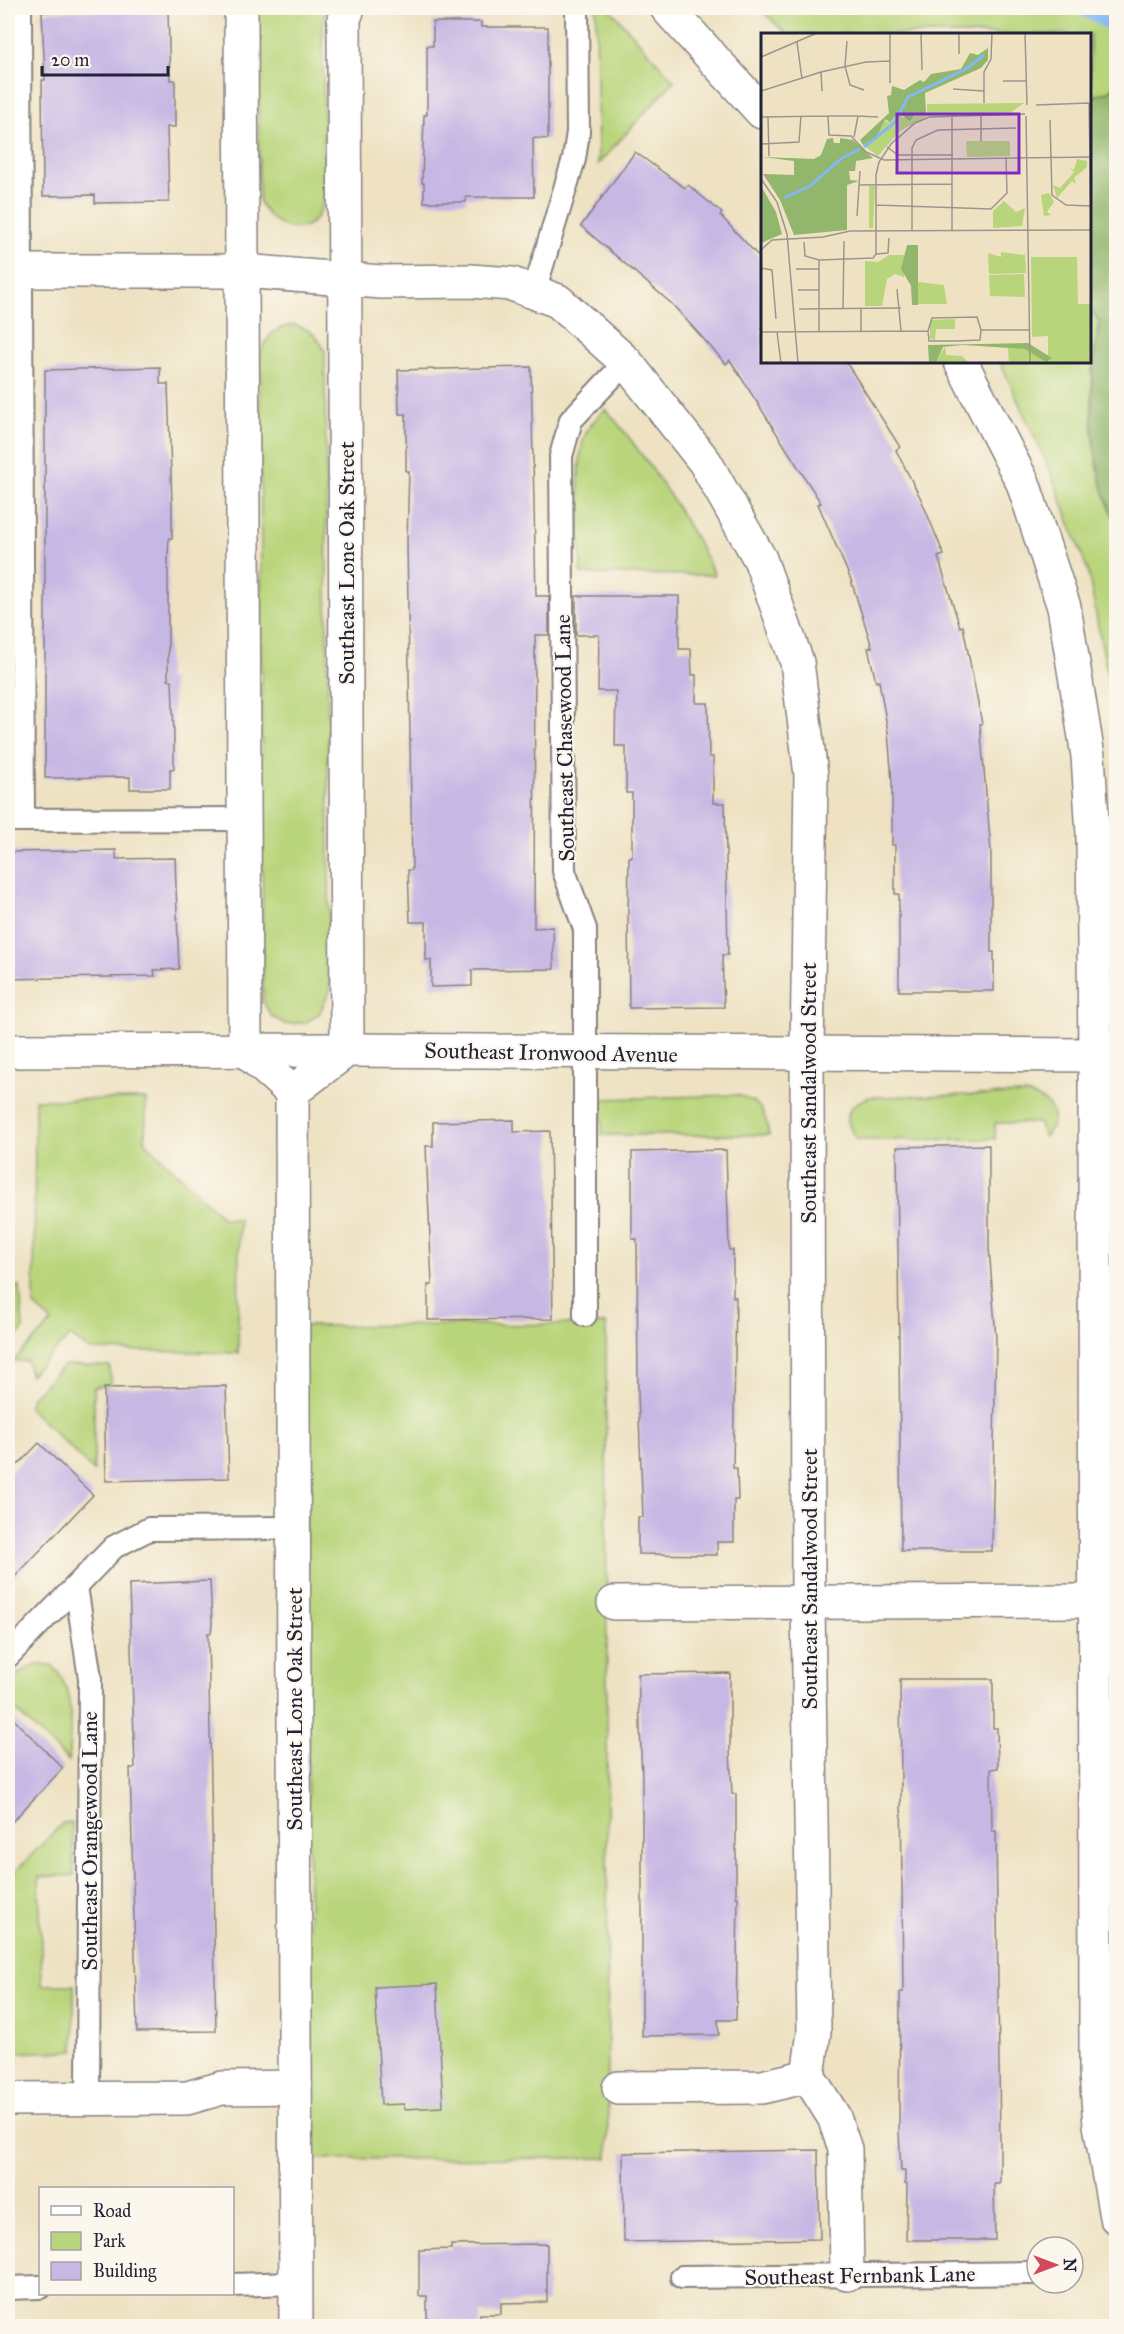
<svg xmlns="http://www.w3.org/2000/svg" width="1124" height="2334" viewBox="0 0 1124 2334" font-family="'IM FELL Great Primer',serif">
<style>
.green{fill:#b9d57b;stroke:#6e7c5b;stroke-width:1.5}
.forest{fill:#92b66b;stroke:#5a6c53;stroke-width:1.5}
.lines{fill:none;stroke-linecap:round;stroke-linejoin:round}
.stream{stroke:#83b9f2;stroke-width:12}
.building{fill:#c7b7e4}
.lane-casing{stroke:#88827f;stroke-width:26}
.street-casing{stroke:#88827f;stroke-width:36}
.lane{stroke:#fff;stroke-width:22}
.street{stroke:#fff;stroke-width:33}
.labels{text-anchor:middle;stroke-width:4.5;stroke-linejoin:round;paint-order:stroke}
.street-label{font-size:22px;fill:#22223b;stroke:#fbf7ec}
.inset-river{fill:none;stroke:#83b9f2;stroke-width:3}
.inset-road{fill:none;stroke:#9c958d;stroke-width:1.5}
.view{fill:#7b2cbf;fill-opacity:0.15;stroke:#7b2cbf;stroke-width:3}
.inset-edge{fill:none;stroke:#22223b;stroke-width:3}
</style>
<rect width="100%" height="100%" fill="#fbf7ec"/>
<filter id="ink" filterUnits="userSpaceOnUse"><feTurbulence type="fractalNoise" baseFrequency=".0167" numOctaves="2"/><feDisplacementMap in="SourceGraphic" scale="12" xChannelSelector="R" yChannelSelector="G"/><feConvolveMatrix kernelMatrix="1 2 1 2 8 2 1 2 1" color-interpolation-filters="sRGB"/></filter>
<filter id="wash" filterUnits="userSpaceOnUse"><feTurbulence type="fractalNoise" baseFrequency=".008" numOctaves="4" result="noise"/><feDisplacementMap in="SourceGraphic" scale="24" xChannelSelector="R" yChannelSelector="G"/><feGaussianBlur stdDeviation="1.35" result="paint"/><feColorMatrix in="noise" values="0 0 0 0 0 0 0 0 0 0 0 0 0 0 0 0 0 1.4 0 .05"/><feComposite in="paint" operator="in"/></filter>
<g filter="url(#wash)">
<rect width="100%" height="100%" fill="#eee2c3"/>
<g class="green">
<path d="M258 8H326L323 25 324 200C322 205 320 213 316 218 297 241 267 222 259 200Z"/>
<path d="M596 8H609L674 81 598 164Z"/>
<path d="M759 8H1116V82L1110 91 1090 97V34H787Z"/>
<path d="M1090 310 1099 321 1092 369V416L1112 514 1116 523V722L1088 571 1049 468 1000 362H1090Z"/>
<path d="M295 325C312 330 318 336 325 352L330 990 319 1014 305 1023 285 1024 271 1016 263 1001 260 356C266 336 274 327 295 325Z"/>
<path d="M606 409C649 460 685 515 715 575L581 574C581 539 574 470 584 438 588 426 596 417 606 409Z"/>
<path d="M1026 1094C1051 1100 1062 1115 1045 1137L1038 1123H995V1139L857 1140C842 1119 845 1105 870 1097Z"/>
<path d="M738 1095C762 1103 765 1111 769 1135H602V1099Z"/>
<path d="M146 1099 145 1142 224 1219H239L238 1353 90 1350 70 1336 30 1375 27 1361H13L52 1322 34 1306 35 1100Z"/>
<path d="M8 1286H20L23 1330 8 1344Z"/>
<path d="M606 1324 608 2158 311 2159 304 1326Z"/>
<path d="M64 1365 110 1366V1385L94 1387V1471L29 1408 30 1399Z"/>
<path d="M34 1665H52C77 1691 69 1727 69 1761L15 1710 8 1715V1686L17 1675Z"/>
<path d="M72 1822 74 1875 39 1877 42 1985H74V2051L8 2053V1879L63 1823Z"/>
</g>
<path class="forest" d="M1116 82V523C1086 460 1089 389 1099 321L1090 310V97L1110 91Z"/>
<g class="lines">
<path class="stream" d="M1080 8 1116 28"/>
</g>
<g id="blocks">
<g class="building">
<path d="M161 8V11H168L170 80H175V127H167L169 202 95 203V195L43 196 42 80H45L42 12Z"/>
<path d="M433 22H481V27H548V139L533 138 534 197H466V202H424V183H422L424 115H427V46H433Z"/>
<path d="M635 152 685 188 688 185 722 213 720 215 762 260V362H846L900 447 896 450 921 499 944 555 938 557 960 627 963 626 982 724H980L991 851V952H994V991H899V894H895V845H892V781L888 732 879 681 876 682 868 648 872 647 851 580 818 504 821 503 730 360 726 364 672 304 581 226Z"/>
<path d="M160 367V384H168L172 505V538H169L168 557V680H172L174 737V769H170V789H130V777L45 778V370Z"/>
<path d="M531 367 536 596H549V635H535L534 928 553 927 554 969 472 970V986L431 987V960H426V922H410L408 870H412L407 541 409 471H406V414H399L398 370Z"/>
<path d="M576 596H679V649H691L692 675H696V703H708L709 757H713V803H725L728 955H722L724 1007 629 1008 628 913 629 857H632V793H626V746H615L616 691H598L599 635H576Z"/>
<path d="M116 850V859L175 858 179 969 154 970 155 976 8 979V852Z"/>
<path d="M514 1120V1132L550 1131 553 1319 428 1320V1285H432L426 1146H433V1122Z"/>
<path d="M989 1145V1247L996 1339 992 1551H901L897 1147Z"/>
<path d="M726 1150 729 1250H733V1297H736L733 1468H737L738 1500H734V1542H717V1555L638 1554V1517H643L638 1394 637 1239H632V1152Z"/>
<path d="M226 1386 229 1478 106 1481 104 1388Z"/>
<path d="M39 1443 93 1495 8 1584V1475Z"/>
<path d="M210 1581 212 1623 211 1633H208L216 2031 137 2032 130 1768H135L129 1584Z"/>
<path d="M730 1673V1749L732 1794H736V1897H738L736 2020H718L719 2035 642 2036V1778L638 1674Z"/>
<path d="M900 1679H993V1728H997L998 1768 991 1769 992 1831H996L1000 2143V2184H994L995 2240H906L907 2184H905V2171H901L899 2131 900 1992H903Z"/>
<path d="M8 1714 63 1768 8 1826Z"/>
<path d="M437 1984 443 2107 404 2109V2104L381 2105 375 1987Z"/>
<path d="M818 2150 820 2239 624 2242 623 2153Z"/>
<path d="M547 2244V2302L501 2303V2314H480V2326H427V2296H419V2250L451 2249V2245Z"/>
</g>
</g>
</g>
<g filter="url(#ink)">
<use href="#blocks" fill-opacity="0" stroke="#88827f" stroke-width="1.5"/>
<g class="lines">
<defs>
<g id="lane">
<path d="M20 8 23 820"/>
<path d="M534 292 574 159 578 132 577 8"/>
<path d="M9 820 244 819"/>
<path d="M585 1315V929L564 871 561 456 571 420 626 362"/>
<path d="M76 1586 90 1678 88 2098"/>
<path d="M8 1656 114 1547 149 1529 294 1528"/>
<path d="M682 2277 1037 2273"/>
<path d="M232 2285 295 2283"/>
<path d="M8 2288 40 2287"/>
</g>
<g id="street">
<path d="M241 8 245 1050 292 1092 296 2326"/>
<path d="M667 8 762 112"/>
<path d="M8 271H243L381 282 470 281 512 284 558 301 626 362 705 462 760 559 797 662 811 775 807 1055 808 1603 814 2032 808 2076 834 2117 845 2149 847 2274"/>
<path d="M961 362 1023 483 1064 607 1088 756 1093 834 1095 1055 1096 2074 1100 2125 1116 2217"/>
<path d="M8 1051 347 1050 1095 1055"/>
<path d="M292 1092 347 1050 344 19 348 8"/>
<path d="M614 1603 1097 1601"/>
<path d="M619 2088 762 2087 808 2076"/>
<path d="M8 2099 187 2098 222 2088 294 2087"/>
</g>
</defs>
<use href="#lane" class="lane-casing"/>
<use href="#street" class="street-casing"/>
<use href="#lane" class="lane"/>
<use href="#street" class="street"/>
</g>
</g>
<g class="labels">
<g class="street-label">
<text transform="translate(346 563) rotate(-90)" y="8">Southeast Lone Oak Street</text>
<text transform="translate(564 738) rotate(-91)" y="8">Southeast Chasewood Lane</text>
<text transform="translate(551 1052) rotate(1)" y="8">Southeast Ironwood Avenue</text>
<text transform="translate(808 1093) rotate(-90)" y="8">Southeast Sandalwood Street</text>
<text transform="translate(809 1579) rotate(-90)" y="8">Southeast Sandalwood Street</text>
<text transform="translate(294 1709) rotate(-90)" y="8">Southeast Lone Oak Street</text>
<text transform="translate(89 1841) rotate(-90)" y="8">Southeast Orangewood Lane</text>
<text transform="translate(860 2275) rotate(-1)" y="8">Southeast Fernbank Lane</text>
</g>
</g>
<g transform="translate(761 33)">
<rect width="330" height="330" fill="#eee2c3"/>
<path d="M263 70 249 80 166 83 139 98 117 123 102 112 115 105 124 86 126 89 134 86 138 80 142 85 166 80V71ZM205 108H249V123L206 124ZM316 126 326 128V134L313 145 315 151 311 148 296 165 292 152 299 155 313 139 308 135 313 137ZM108 153H114L112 195H108ZM288 160 293 169 286 179 290 182 283 183 280 162ZM243 168 255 179 264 175 261 193 232 195V178ZM240 219 264 222 265 240 228 241 227 220 240 224ZM128 222H143V244L134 241 126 246 121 273H104V228L117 229ZM270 224H316L317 271H330V330H248L247 314 264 316 287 327V303L271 304ZM263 241 264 264 229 263 228 242ZM157 249 183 252 186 271H157ZM194 286V296H175L174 307 169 306V287ZM184 313 185 322 201 323 208 330H175Z" fill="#b9d57b"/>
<path d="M227 15V27L220 35 164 60 165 81 153 82 149 88 138 80 129 89 124 86 116 104 102 112 99 107 128 80 126 63 130 62 131 53 143 57 159 47 163 49 170 41 200 36 209 20 217 22ZM72 105 73 110H79V105L92 107 112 125 95 128 94 138H88L89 147 98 148 86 152V197L33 202 19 167 2 141 33 142V128L0 124 53 126 60 122 66 106ZM0 153 15 179 21 201 0 210ZM146 212H157V272H151L150 253 140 236ZM267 310 291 325 285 329 264 316 202 312 182 314 175 330H168L167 312Z" fill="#92b66b"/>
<path class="inset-river" d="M103 114 133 90 147 64 205 36 223 22M23 165 49 153 81 125 99 116"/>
<path class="inset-road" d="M129 0V50M160 0 161 37M198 0V21M264 0 266 72M86 8 84 33 89 52 103 57M36 9 41 46M0 24 56 0M60 39 61 58M242 48H265M192 56 223 58M0 58 60 39 105 29 129 28M223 70V39L230 26 231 0M328 70 330 186M275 72 328 70M220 82V108M67 83H97M265 83 269 330M0 84 67 83 68 102 90 103 105 119 123 127 330 124M7 84 8 123M289 87 291 162 305 172 330 173M93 104 97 83 117 84M0 111 38 109 40 83M126 114 137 122H192M0 146 16 169 26 201 37 330M98 152 191 151M115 172 230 176 246 160 245 124M96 183 99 138M151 198V115L155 107 177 97 255 95M191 198V82M62 204 89 198 330 197M43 209 44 223 58 227 112 225 115 221M0 217 11 207 63 204M115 221V142L118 129 130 111 154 90 168 84 264 81M115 221 127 220 128 205M58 227V299M0 235 11 237 15 286M35 236H58M136 256 140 298M37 257H58M38 276 140 275M82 276 83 208M100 276V298M167 298 171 285 216 284 220 297M0 299 167 298 168 308H194L219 307 220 297H268M16 299 20 330"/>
<path class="view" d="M136 81H258V140H136Z"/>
<rect width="330" height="330" class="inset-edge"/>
</g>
<rect width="1124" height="2334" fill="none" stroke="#fbf7ec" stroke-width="30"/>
<rect x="39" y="2187" width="195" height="108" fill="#fbf7ec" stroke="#a4a2a5" stroke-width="1.5"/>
<rect x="51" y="2206" width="30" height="9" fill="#ffffff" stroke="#a4a2a5" stroke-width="1.5"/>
<text x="93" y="2217" font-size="18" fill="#22223b">Road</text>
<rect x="51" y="2232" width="30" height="18" fill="#b9d57b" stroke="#a4a2a5" stroke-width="1.5"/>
<text x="93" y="2247" font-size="18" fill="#22223b">Park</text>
<rect x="51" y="2262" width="30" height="18" fill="#c7b7e4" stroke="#a4a2a5" stroke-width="1.5"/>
<text x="93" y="2277" font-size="18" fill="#22223b">Building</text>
<g transform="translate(1055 2265) rotate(90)"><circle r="28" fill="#fbf7ec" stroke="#a4a2a5" stroke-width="1.5"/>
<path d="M0-4.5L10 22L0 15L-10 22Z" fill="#d1495b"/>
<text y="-9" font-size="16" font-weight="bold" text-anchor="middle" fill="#22223b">N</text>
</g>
<path d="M42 66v9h126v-9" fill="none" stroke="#22223b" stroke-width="3"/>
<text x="51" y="66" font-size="18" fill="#22223b" stroke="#fbf7ec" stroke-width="4.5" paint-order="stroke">20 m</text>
</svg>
